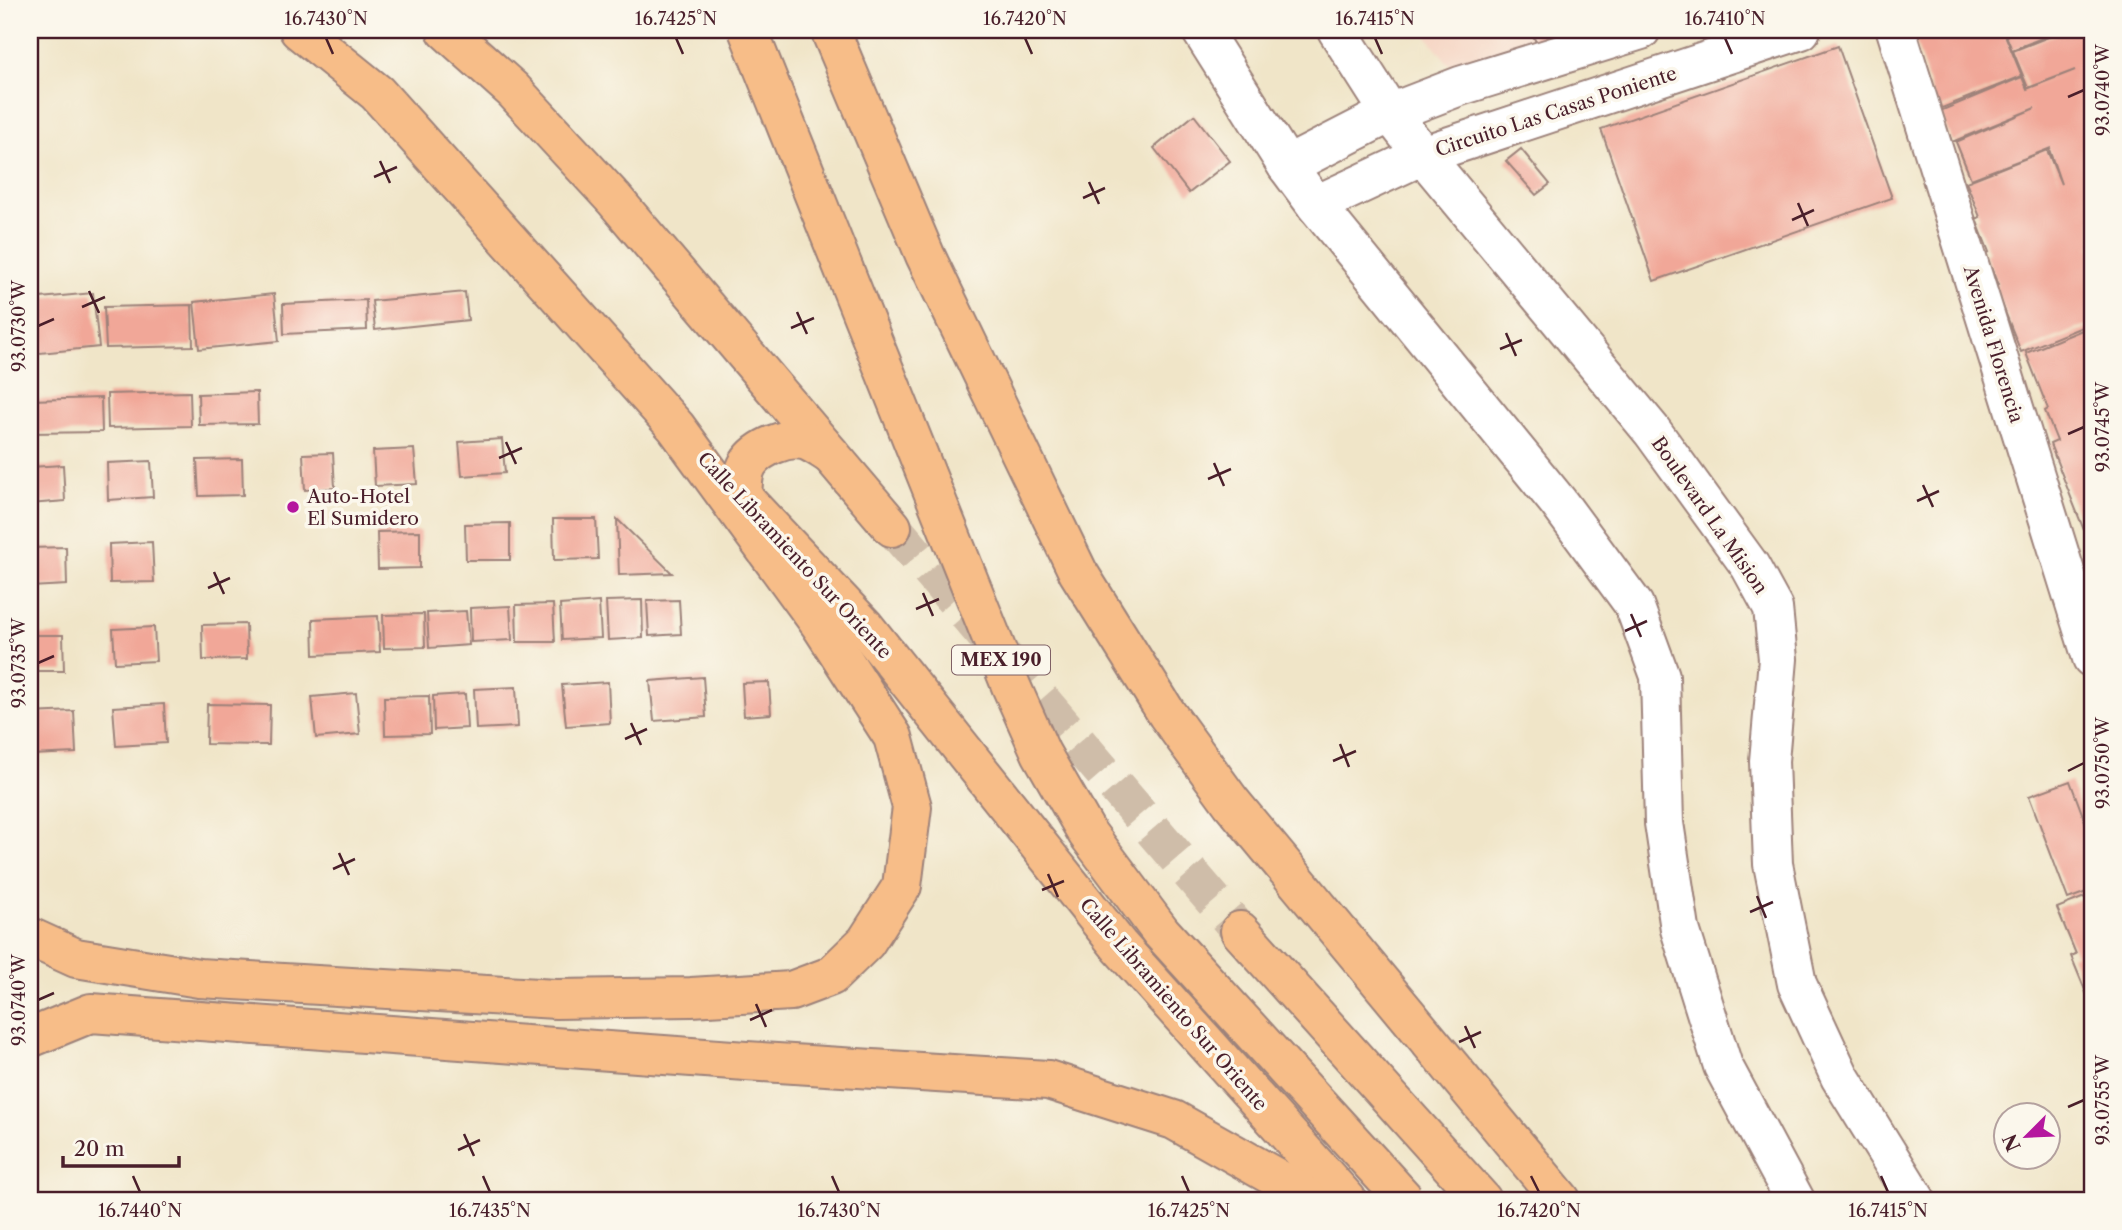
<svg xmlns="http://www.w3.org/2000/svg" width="2122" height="1230" viewBox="0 0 2122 1230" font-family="'Libre Caslon Text',serif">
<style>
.built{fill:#f5d3c1}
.building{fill:#f1a798}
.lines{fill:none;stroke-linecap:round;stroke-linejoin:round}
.major-tunnel{stroke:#cfbda9;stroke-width:38;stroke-dasharray:38 19;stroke-linecap:butt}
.minor-casing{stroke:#9d827a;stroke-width:42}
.major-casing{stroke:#9d827a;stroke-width:42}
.highway-casing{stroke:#9d827a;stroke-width:42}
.minor{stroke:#fff;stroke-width:38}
.major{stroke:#f7bd88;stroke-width:38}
.highway{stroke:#f7bd88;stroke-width:38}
.major-bridge-casing{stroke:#9d827a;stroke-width:42;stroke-linecap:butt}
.major-bridge{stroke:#f7bd88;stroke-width:38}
.ticks{fill:none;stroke:#4a1f2b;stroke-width:2.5}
.poi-dot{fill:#b5179e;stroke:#fbf7ec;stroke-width:2.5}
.labels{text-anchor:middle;stroke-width:7;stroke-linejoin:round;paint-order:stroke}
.shield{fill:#fbf7ec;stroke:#7f6065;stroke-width:2}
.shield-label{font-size:18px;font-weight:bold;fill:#4a1f2b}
.street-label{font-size:19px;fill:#4a1f2b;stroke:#fbf7ec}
.poi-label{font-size:19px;fill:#4a1f2b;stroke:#fbf7ec;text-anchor:start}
.neatline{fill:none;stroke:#4a1f2b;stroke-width:2.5}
.ticks-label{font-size:18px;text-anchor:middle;fill:#4a1f2b}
</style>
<rect width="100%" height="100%" fill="#fbf7ec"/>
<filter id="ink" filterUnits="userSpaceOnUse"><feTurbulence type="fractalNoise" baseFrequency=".0143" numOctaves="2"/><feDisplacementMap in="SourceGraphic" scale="14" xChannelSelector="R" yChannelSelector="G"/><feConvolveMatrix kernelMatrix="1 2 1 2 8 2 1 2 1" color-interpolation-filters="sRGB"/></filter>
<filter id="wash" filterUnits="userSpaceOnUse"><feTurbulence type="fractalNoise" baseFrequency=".00686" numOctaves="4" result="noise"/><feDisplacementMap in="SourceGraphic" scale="28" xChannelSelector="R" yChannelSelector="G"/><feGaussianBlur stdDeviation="1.57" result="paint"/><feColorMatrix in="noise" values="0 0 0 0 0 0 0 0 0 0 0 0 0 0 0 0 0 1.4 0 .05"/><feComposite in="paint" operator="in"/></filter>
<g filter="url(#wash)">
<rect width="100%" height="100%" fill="#f0e5c8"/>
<path class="built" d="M1422 30H1579L1454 71Z"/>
<g id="blocks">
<g class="building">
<path d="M1531 30H1580L1537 45Z"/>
<path d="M1912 30H2003L2022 76 1937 110Z"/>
<path d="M2004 30H2062L2012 50Z"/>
<path d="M2066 30H2092V246L2087 248 2092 247V323L2021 352 1995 286 1998 285 1985 253 1989 252 1976 219 1980 217 1966 182 2047 150 2061 184 2049 149 2051 148 1971 179 1956 142 2035 108 1952 142 1940 111 2022 77 2027 89 2075 70 2028 88 2013 51Z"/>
<path d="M1838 46 1892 198 1654 281 1601 129Z"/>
<path d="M1194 115 1230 161 1189 193 1154 148Z"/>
<path d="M1521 149 1550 184 1536 195 1506 161Z"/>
<path d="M465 292 468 320 375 330 372 301Z"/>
<path d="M93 293 99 347 30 354V299Z"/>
<path d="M274 294 279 341 199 349 194 302Z"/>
<path d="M366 300 367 330 284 334 283 304Z"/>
<path d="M192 305 193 346 106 348 104 307Z"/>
<path d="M2092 326V558L2087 544 2089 543 2050 444 2057 441 2045 411 2048 409 2026 353Z"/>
<path d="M190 392 191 426 108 428 107 394Z"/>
<path d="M257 392 258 424 199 425 198 394Z"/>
<path d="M101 398 102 432 30 433V400Z"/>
<path d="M502 439 505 473 462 476 459 442Z"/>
<path d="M414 449 417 484 375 486 373 451Z"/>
<path d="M333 453 335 488 305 490 303 454Z"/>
<path d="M242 459 243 495 199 496 197 460Z"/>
<path d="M151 461 153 497 108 500 107 463Z"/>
<path d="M63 465 65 501 30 504V467Z"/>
<path d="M553 519H596L598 559 554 560Z"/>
<path d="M617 519 672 573 619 575Z"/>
<path d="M510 523V560H466L465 524Z"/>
<path d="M420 531V568L378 569 377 532Z"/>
<path d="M152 542 154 582 110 583 109 544Z"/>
<path d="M66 547 67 585 30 587V548Z"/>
<path d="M642 600 643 638 608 640 606 601Z"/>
<path d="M679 600 681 634 649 636 647 601Z"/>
<path d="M599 602 601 638 562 640 560 605Z"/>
<path d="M553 604 555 642H517L516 605Z"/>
<path d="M510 606 512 640 471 642 470 608Z"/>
<path d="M466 611 469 645 429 648 427 613Z"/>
<path d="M424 614 425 647 384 648 383 615Z"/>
<path d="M378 616 380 652 314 655 313 619Z"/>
<path d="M246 624 247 659 203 660 202 625Z"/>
<path d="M154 627 156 661 115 663 113 629Z"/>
<path d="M30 635H63L64 671H30Z"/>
<path d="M703 677 706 717 654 721 650 681Z"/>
<path d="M608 682 610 723 566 726 562 685Z"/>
<path d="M769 682 771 714 744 716 742 683Z"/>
<path d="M516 687 518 727 476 729 474 689Z"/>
<path d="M356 693 360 734 316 738 312 697Z"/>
<path d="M465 694 467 728 434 730 433 696Z"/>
<path d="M429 696 430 734 385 735 384 697Z"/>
<path d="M164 704 166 743 116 746 113 707Z"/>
<path d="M207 704 270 705 269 745 206 744Z"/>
<path d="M74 711 76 753 30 755V713Z"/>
<path d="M2070 781 2092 840V890L2068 899 2029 796Z"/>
<path d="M2092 894V1007L2071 956 2076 954 2057 908Z"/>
</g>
</g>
</g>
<g filter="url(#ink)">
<use href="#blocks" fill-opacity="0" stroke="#9d827a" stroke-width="2"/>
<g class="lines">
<path class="major-tunnel" d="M892 527 1240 931"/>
<defs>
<g id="minor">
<path d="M1201 30 1287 166 1316 205 1558 502 1634 605 1660 676 1664 823 1680 929 1723 1066 1795 1200"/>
<path d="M1337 30 1390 113 1423 155 1652 431 1750 566 1773 608 1778 659 1769 761 1773 864 1797 984 1840 1077 1916 1200"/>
<path d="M1896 30 2092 658"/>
<path d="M1287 166 1390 113 1460 86 1641 30"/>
<path d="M1316 205 1423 155 1801 30"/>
</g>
<g id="major">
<path d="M446 30 513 90 614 199 892 527"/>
<path d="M830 30 925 255 1078 572 1167 714 1231 802 1561 1200"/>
<path d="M742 497C743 486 742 474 748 464 758 448 788 435 807 441 815 444 824 451 831 455"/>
<path d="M744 499 865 627 1120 947 1347 1200"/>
<path d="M1240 931 1482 1200"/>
<path d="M30 1038 91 1013 746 1061 1048 1080 1174 1120 1296 1189 1309 1200"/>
</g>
<path id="highway" d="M30 937 76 958 199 978 556 999 691 997 791 991 831 976 866 942 902 886 912 807 893 737 820 624 676 427 377 93 299 30"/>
</defs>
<use href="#minor" class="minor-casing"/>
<use href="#major" class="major-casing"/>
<use href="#highway" class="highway-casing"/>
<use href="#minor" class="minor"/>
<use href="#major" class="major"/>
<use href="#highway" class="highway"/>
<defs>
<path id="major-bridge" d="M748 30 1011 686 1041 753 1087 833 1161 932 1405 1200"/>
</defs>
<use href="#major-bridge" class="major-bridge-casing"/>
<use href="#major-bridge" class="major-bridge"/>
</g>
</g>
<path class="ticks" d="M326 38 333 54M676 38 683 54M1025 38 1032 54M1375 38 1382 54M1725 38 1732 54M2068 97 2084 90M380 161 390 183M374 177 397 167M1089 182 1099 204M1083 198 1105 188M1798 203 1808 226M1792 220 1814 210M89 291 99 313M82 307 105 297M797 312 807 334M38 326 54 319M791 328 814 318M1506 333 1516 356M1500 349 1522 340M2068 434 2084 427M506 442 516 464M499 458 522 448M1214 463 1224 486M1208 479 1231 469M1923 485 1933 507M1917 501 1939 491M214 572 224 594M208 588 230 578M923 593 933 616M916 609 939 599M1631 614 1641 637M1625 631 1647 621M38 663 54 656M631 723 641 745M625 739 647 729M1340 744 1349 767M1333 761 1356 751M2068 771 2084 763M339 853 349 875M333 869 355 859M1048 874 1058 897M1042 890 1064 881M1757 896 1766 918M1750 912 1773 902M38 1000 54 993M756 1004 766 1027M750 1020 772 1010M1465 1026 1475 1048M1459 1042 1481 1032M2068 1107 2084 1100M464 1134 474 1156M458 1150 480 1140M133 1176 140 1192M483 1176 490 1192M832 1176 839 1192M1182 1176 1189 1192M1531 1176 1539 1192M1881 1176 1888 1192"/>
<circle class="poi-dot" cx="293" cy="507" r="7"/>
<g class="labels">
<rect class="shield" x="952" y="645.5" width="98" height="29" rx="5"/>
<g class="shield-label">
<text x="1001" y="666">MEX 190</text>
</g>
<g class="street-label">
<text transform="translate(1556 111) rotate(-18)" y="7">Circuito Las Casas Poniente</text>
<text transform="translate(1994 344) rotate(73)" y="7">Avenida Florencia</text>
<text transform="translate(1710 515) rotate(55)" y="7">Boulevard La Mision</text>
<text transform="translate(795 555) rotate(47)" y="7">Calle Libramiento Sur Oriente</text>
<text transform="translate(1174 1004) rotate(49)" y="7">Calle Libramiento Sur Oriente</text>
</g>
<g class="poi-label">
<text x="307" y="503">Auto-Hotel<tspan x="307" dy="22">El Sumidero</tspan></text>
</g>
</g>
<rect width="2122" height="1230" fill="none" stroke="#fbf7ec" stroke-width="77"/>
<g transform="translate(2027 1136) rotate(246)"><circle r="33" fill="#fbf7ec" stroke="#b4a19f" stroke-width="2"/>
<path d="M0-5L12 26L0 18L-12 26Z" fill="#b5179e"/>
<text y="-10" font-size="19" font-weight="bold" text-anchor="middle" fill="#4a1f2b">N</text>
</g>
<path d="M63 1156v10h116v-10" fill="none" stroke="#4a1f2b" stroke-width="3.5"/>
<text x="74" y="1156" font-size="21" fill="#4a1f2b" stroke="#fbf7ec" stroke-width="5" paint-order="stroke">20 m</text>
<rect x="38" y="38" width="2046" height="1154" class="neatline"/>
<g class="ticks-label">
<text x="326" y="25">16.7430°N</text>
<text x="676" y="25">16.7425°N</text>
<text x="1025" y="25">16.7420°N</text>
<text x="1375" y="25">16.7415°N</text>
<text x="1725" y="25">16.7410°N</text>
<text transform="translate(2103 90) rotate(-90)" y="6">93.0740°W</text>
<text transform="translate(19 326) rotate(-90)" y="6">93.0730°W</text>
<text transform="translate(2103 427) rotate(-90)" y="6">93.0745°W</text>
<text transform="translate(19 663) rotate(-90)" y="6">93.0735°W</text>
<text transform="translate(2103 763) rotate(-90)" y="6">93.0750°W</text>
<text transform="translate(19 1000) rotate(-90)" y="6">93.0740°W</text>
<text transform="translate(2103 1100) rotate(-90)" y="6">93.0755°W</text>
<text x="140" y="1217">16.7440°N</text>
<text x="490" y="1217">16.7435°N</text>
<text x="839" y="1217">16.7430°N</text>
<text x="1189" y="1217">16.7425°N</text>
<text x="1539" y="1217">16.7420°N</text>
<text x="1888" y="1217">16.7415°N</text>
</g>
</svg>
